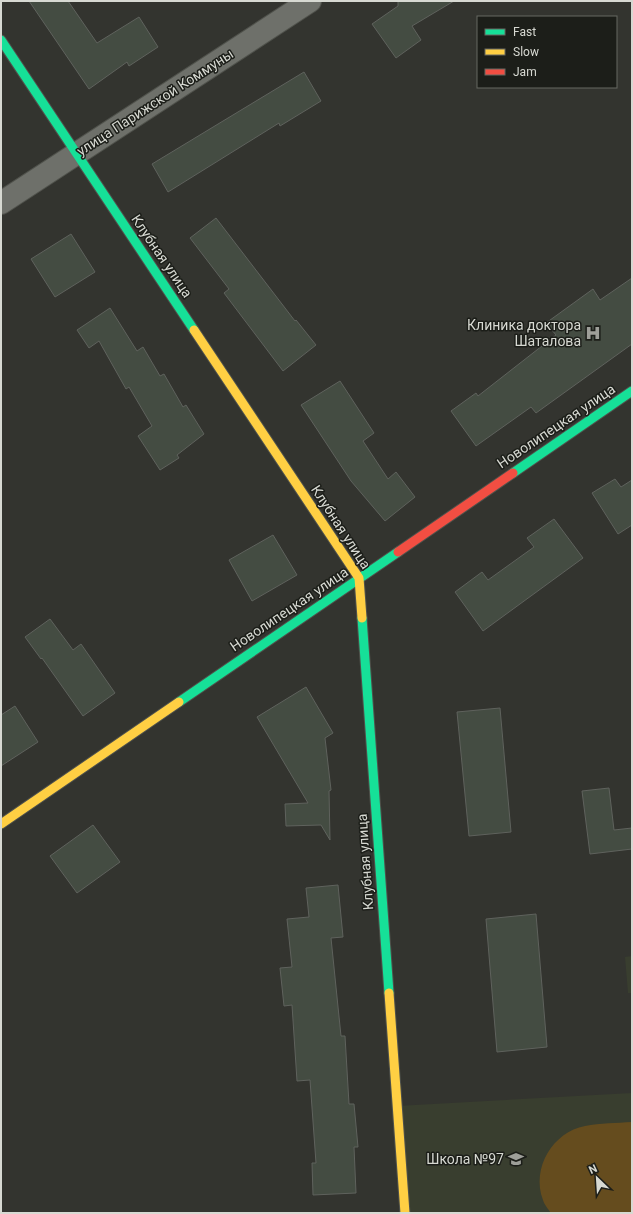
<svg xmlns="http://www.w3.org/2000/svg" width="633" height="1214" font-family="Roboto,sans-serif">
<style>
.built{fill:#393e2f}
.green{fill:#654c1e}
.building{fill:#444c42;stroke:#5f625d}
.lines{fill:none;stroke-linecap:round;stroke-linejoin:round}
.street-casing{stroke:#50524c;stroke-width:24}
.fast-casing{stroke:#50524c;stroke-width:11}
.slow-casing{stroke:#50524c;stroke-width:11}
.jam-casing{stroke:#50524c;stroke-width:11}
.street{stroke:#6e706a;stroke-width:22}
.fast{stroke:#16e098;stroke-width:9}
.slow{stroke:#ffcf43;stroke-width:9}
.jam{stroke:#f24e42;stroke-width:9}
.labels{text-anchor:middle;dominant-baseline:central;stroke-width:3;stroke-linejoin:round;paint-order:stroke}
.street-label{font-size:14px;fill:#d7d9d2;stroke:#1c1e19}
.poi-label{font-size:14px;fill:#d7d9d2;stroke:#1c1e19;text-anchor:end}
</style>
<rect width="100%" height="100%" fill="#33342f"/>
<g class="built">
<path d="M632,956V993H628L625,957Z"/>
<path d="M632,1093V1213H405L397,1106Z"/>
</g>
<path class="green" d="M632,1122V1213H551C548,1209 544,1204 543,1200C531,1168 553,1132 585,1126C600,1123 617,1123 632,1122Z"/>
<g class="building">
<path d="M29,1H68L97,43L139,17L158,47L129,66L127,62L89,89Z"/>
<path d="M398,1H454L412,26L421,40L396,58L372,24L398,6Z"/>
<path d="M304,72L321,101L280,126L279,123L168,192L152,164Z"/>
<path d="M216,218L295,321L296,320L316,345L283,371L224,293L229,289L190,238Z"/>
<path d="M71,234L95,272L55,297L31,259Z"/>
<path d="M632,278V344L536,413L531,407L476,446L451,411L476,393L478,396L556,335L546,323L593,289L600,300Z"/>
<path d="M110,308L137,351L143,347L160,376L164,374L183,407L186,405L204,434L177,455L179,458L160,470L138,436L152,426L129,387L126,389L99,341L89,348L77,330Z"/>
<path d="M340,381L374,433L363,441L388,479L396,472L415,497L385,521L351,481L301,405Z"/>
<path d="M615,479L621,487L632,480V525L618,534L592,493Z"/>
<path d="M554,519L583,558L483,631L455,592L482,572L488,580L534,547L527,538Z"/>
<path d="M273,535L297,575L252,601L229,560Z"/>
<path d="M50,619L73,650L81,644L115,693L83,716L42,658L41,659L25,637Z"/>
<path d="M306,687L333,733L325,738L331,790L329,791L330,840L321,825L286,826L285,804L308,803L257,717Z"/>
<path d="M15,706L38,742L1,766V715Z"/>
<path d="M500,708L511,832L469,836L457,712Z"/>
<path d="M609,788L614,830L632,828V849L590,854L582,791Z"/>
<path d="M93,825L120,862L77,893L50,856Z"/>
<path d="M338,885L343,937L331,938L341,1036H345L349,1104H354L358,1147H354L356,1193L313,1195L312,1163H316L310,1080L297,1081L292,1005L284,1006L280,968L292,967L287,919L309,917L306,888Z"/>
<path d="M536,914L547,1047L497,1052L486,919Z"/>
</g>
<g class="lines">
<defs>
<path id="street" d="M1,203L310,1"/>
<g id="fast">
<path d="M1,40L194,330"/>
<path d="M513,473L632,391"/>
<path d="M362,618L389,993"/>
<path d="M179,702L398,552"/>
</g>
<g id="slow">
<path d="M194,330L359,578L362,618"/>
<path d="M1,824L179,702"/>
<path d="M389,993L405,1213"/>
</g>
<path id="jam" d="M398,552L513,473"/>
</defs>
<use href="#street" class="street-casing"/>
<use href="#fast" class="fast-casing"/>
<use href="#slow" class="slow-casing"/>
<use href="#jam" class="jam-casing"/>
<use href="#street" class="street"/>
<use href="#fast" class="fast"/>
<use href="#slow" class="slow"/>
<use href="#jam" class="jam"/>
</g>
<defs>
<symbol id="hospital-bare" viewBox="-9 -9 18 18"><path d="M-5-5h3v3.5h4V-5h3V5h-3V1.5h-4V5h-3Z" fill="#9e9f99" stroke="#1c1e19" stroke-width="2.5" paint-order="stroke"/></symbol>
<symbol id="school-bare" viewBox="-9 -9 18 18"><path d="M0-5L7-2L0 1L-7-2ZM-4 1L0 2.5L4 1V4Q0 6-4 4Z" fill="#9e9f99" stroke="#1c1e19" stroke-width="2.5" paint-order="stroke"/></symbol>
</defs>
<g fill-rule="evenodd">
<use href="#hospital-bare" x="582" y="322" width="22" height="22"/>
<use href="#school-bare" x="505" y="1148" width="22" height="22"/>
</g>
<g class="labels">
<g class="street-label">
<text transform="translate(155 102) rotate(-33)">улица Парижской Коммуны</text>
<text transform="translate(162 256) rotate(56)">Клубная улица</text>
<text transform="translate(556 426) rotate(-34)">Новолипецкая улица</text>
<text transform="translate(341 527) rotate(57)">Клубная улица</text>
<text transform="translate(289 609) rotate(-34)">Новолипецкая улица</text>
<text transform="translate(365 862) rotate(-94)">Клубная улица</text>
</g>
<g class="poi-label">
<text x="581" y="325">Клиника доктора<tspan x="581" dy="16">Шаталова</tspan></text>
<text x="504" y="1159">Школа №97</text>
</g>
</g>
<rect width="633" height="1214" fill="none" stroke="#d7d9d2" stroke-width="4"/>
<rect x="477" y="16" width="140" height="72" fill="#1c1e19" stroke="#676963"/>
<rect x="485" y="29" width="20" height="6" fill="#16e098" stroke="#676963"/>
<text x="513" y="36" font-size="12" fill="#d7d9d2">Fast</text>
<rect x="485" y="49" width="20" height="6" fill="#ffcf43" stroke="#676963"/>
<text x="513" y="56" font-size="12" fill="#d7d9d2">Slow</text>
<rect x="485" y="69" width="20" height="6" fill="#f24e42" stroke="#676963"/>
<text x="513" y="76" font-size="12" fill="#d7d9d2">Jam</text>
<g transform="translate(597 1178) rotate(335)" stroke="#1c1e19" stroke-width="3" paint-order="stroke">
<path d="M0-3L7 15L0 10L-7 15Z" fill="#d7d9d2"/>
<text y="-6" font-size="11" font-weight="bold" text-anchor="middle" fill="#d7d9d2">N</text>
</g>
</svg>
